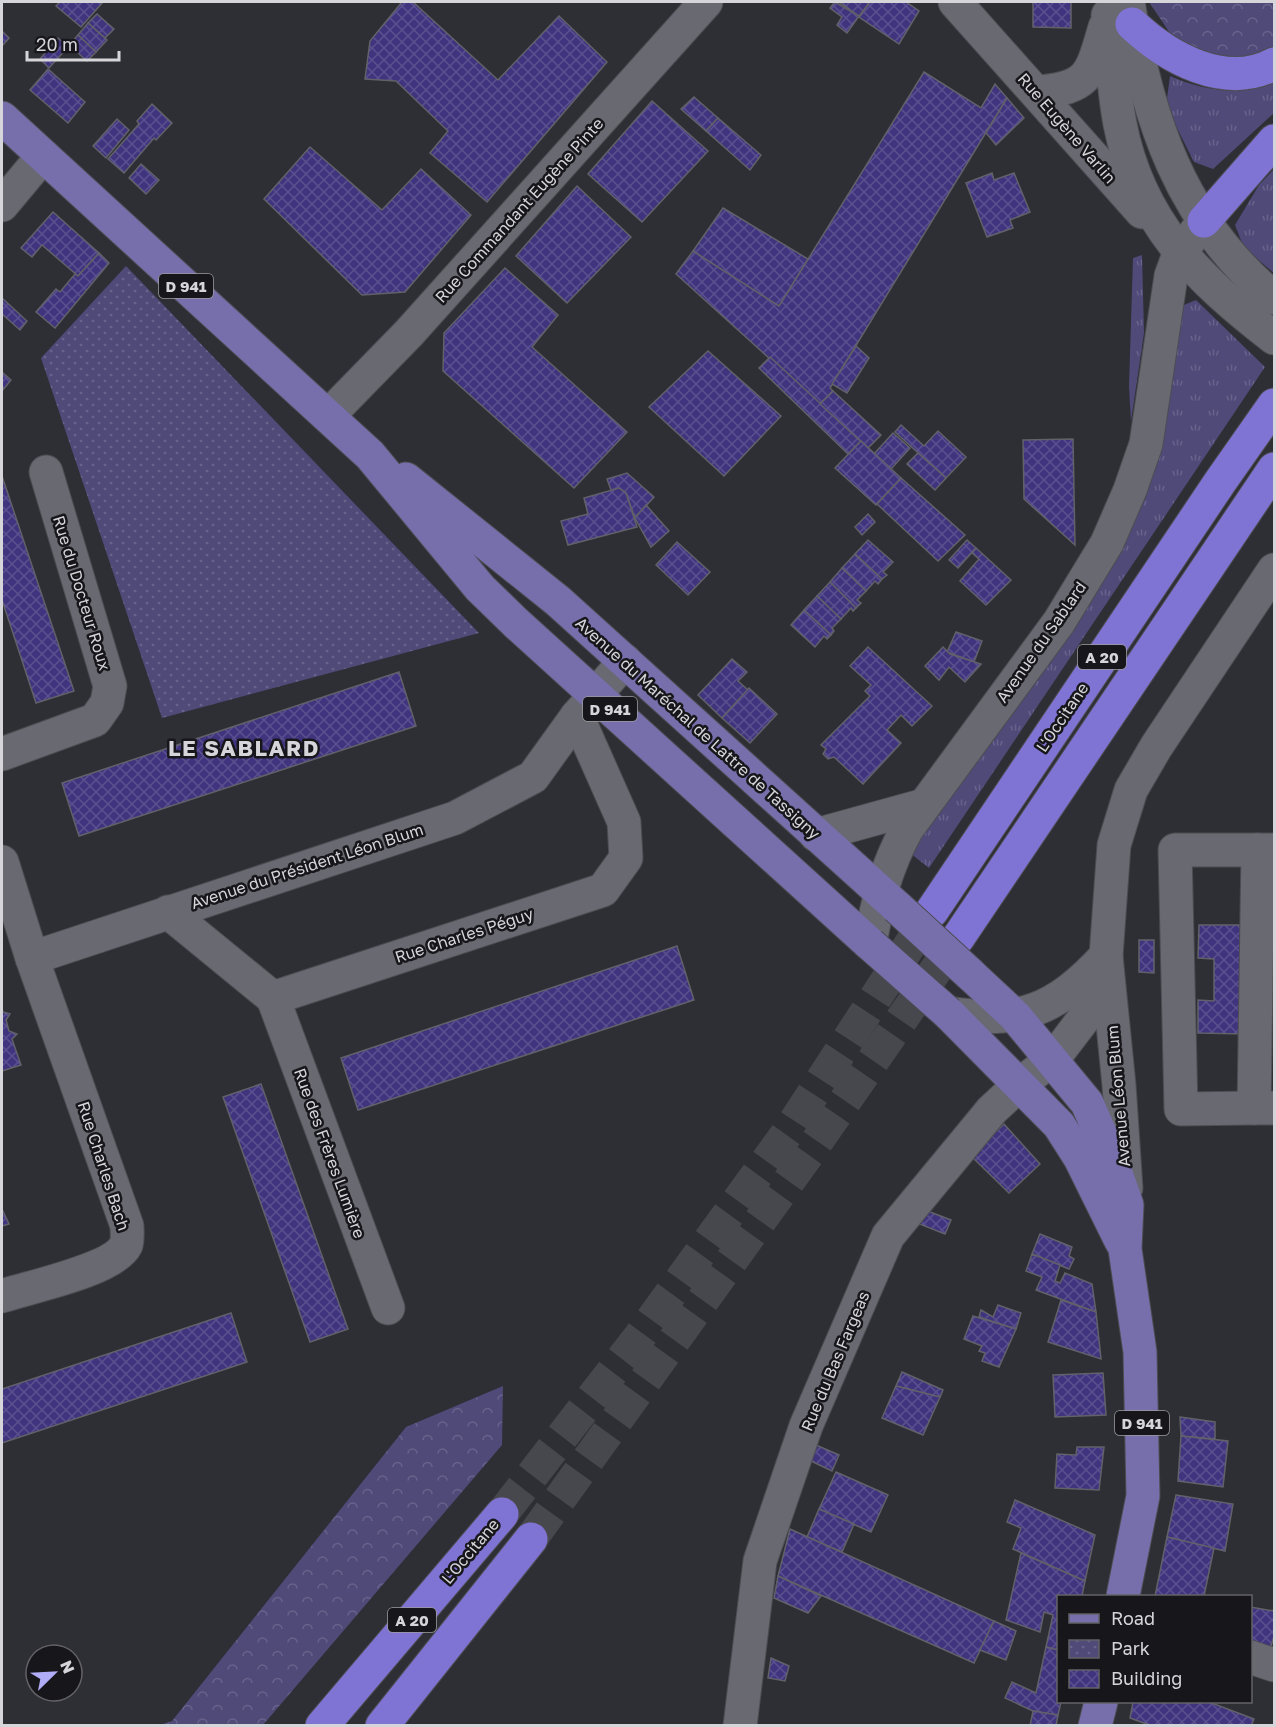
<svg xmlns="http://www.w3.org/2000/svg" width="1276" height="1727" font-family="'Golos Text',sans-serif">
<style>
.grass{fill:url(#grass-tufts)}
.forest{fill:url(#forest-crowns)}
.park{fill:url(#park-dots)}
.building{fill:url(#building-cross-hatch);stroke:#616169;stroke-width:1.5}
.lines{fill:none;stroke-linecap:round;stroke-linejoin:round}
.highway-tunnel{stroke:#47474e;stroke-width:33;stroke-dasharray:33 16;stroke-linecap:butt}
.minor-casing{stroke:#4c4c52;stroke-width:35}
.major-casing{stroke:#4c4c52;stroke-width:35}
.highway-casing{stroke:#4c4c52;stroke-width:35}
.minor{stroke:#696971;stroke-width:33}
.major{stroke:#766fac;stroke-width:33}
.highway{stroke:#7f73d3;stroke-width:33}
.major-bridge-casing{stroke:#4c4c52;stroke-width:35;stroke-linecap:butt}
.major-bridge{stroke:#766fac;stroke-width:33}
.labels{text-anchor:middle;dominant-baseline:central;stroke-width:5;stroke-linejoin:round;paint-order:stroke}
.shield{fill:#17161a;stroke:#9d9ca0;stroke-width:1.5}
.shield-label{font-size:15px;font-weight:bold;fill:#d6d6da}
.street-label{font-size:16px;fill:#d6d6da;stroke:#17161a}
.district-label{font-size:22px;font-weight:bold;letter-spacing:1.5px;fill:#d6d6da;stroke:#17161a}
</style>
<defs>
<pattern id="grass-tufts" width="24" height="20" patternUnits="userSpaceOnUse" patternTransform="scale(1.5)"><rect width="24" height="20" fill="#4f4a78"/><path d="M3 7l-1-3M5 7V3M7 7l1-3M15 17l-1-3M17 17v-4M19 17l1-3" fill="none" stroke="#68638b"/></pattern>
<pattern id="forest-crowns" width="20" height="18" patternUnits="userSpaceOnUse" patternTransform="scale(1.5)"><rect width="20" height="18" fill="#4f4a78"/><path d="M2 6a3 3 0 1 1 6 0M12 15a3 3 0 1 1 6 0" fill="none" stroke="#68638b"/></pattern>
<pattern id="park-dots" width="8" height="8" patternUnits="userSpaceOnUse" patternTransform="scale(1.5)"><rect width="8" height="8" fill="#4f4a78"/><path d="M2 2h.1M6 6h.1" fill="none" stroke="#68638b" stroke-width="1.8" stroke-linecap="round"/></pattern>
<pattern id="building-cross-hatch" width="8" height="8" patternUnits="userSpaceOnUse" patternTransform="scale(1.5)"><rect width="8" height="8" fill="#40347e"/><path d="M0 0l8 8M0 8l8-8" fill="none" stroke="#5b5190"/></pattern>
</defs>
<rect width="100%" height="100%" fill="#2e2e35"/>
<g class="grass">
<path d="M1170,76C1208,92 1234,95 1274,80V113L1213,169L1194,162L1166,106Z"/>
<path d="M1274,169V273L1244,248L1235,225L1259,185Z"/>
<path d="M1142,255L1144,333L1131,421L1129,387L1133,258Z"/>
<path d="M1196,300L1265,367L929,868L910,853L1150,479L1184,305Z"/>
</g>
<g class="forest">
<path d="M1149,2H1274V51L1217,67L1182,51Z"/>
<path d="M503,1386L502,1445L263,1725H160L172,1721L406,1427Z"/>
</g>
<path class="park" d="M126,266L479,633L162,718L41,358Z"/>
<g class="building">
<path d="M60,2H103L81,27L56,6Z"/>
<path d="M402,2H413L498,80L559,16L607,62L487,202L430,153L448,131L396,81L365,79L370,41Z"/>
<path d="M835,2L859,16L847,33L837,25L842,17L830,8Z"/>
<path d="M839,2H870L859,16Z"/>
<path d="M870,2H906L919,11L899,44L859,17Z"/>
<path d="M1033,2H1071V28L1033,27Z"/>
<path d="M97,14L114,29L105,38L88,23Z"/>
<path d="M88,23L107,40L96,52L78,35Z"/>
<path d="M2,31L9,38L2,46Z"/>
<path d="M78,35L96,52L87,61L69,45Z"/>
<path d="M58,38L68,47L49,68L40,59Z"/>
<path d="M48,69L85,102L68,123L30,90Z"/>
<path d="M924,72L981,108L995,84L1007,98L830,388L833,391L820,404L676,274L693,251L779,306Z"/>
<path d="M694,97L718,118L706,131L681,109Z"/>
<path d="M1007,98L1024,118L996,145L986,133Z"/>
<path d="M652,101L708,151L642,222L588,174Z"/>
<path d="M152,104L172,123L156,140L154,138L124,173L108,159L139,124L137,121Z"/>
<path d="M718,118L761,155L750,170L706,131Z"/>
<path d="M117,119L129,130L106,158L93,146Z"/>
<path d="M310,147L382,210L421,169L471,215L405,292L362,295L264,199Z"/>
<path d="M141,164L159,180L146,194L129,178Z"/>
<path d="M992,173L994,180L1014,173L1030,212L1010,220L1013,228L987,237L966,183Z"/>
<path d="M577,186L631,237L567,303L516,256Z"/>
<path d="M723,208L808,259L779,306L693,251Z"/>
<path d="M53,212L99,253L78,276L42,245L32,257L21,248Z"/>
<path d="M99,253L109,263L55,328L36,312L56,289L60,292L75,274L78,276Z"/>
<path d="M505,268L558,315L532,347L627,432L574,488L443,371L444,333Z"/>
<path d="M2,298L27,321L20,330L2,314Z"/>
<path d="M856,346L869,358L847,393L832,384Z"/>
<path d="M708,351L781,416L724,476L649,407Z"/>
<path d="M770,357L861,441L848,454L759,368Z"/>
<path d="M2,372L11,380L2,391Z"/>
<path d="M833,391L881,435L868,448L820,404Z"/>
<path d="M901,425L924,446L938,431L966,457L946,478L895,432Z"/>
<path d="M893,433L910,448L891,469L874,454Z"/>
<path d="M1073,439L1075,545L1024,499L1023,440Z"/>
<path d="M861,441L901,478L876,505L835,468Z"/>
<path d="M918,453L946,478L935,490L907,464Z"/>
<path d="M627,473L654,497L635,518L626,493L619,488L611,490L607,479Z"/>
<path d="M2,476L74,691L36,703L2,600Z"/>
<path d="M901,478L965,535L938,561L877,504Z"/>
<path d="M619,488L626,493L637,527L568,545L561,521L588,514L584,498Z"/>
<path d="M646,505L669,531L651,547L635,518Z"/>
<path d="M868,514L875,522L862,535L855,527Z"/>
<path d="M868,540L893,562L883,572L887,575L882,579L855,554Z"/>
<path d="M967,540L976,548L958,568L949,560Z"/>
<path d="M677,542L710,572L688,595L656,565Z"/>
<path d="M976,548L1011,580L986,605L960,581L979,559L972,553Z"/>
<path d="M855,554L882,579L878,584L875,581L866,591L842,568Z"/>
<path d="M842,568L866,591L857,600L861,603L856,608L830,582Z"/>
<path d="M830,582L856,608L853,611L851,608L841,619L817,596Z"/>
<path d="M817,596L841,619L832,628L834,631L831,635L804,610Z"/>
<path d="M804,610L831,635L827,639L824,636L815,647L791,625Z"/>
<path d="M956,632L982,641L974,662L947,652Z"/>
<path d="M868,647L932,706L912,726L901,715L887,730L901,743L863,784L834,757L828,759L823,754L826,749L821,745L870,696L865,691L871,685L850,666Z"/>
<path d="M943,647L950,654L981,664L965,682L949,667L939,680L925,666Z"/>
<path d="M732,659L747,672L738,681L748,690L722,718L698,695Z"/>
<path d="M399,672L416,726L79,836L62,783Z"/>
<path d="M749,688L777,714L750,743L722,718Z"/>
<path d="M1199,925H1245V1034L1198,1033V1000L1214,1001V959L1198,958Z"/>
<path d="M1139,940H1154V973L1139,972Z"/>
<path d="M677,946L694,1000L358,1110L341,1058Z"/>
<path d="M2,1009L3,1012L10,1014L6,1020L9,1031L17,1034L12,1039L21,1065L2,1071Z"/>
<path d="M261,1084L348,1329L310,1342L223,1097Z"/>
<path d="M1004,1124L1040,1164L1009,1193L971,1156Z"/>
<path d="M2,1209L9,1224L2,1226Z"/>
<path d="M925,1210L951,1220L945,1234L917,1223Z"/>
<path d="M1040,1234L1072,1247L1069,1256L1074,1259L1069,1269L1032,1254Z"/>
<path d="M1032,1254L1060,1265L1055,1281L1060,1283L1065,1273L1092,1284L1096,1312L1036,1290L1042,1277L1026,1271Z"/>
<path d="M1061,1300L1096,1312L1101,1359L1048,1342Z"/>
<path d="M998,1305L1021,1313L1016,1329L979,1317L981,1310L993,1317Z"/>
<path d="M231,1313L247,1362L2,1443V1389Z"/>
<path d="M973,1316L1016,1329L999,1367L982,1361L985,1353L979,1351L982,1346L964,1339Z"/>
<path d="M902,1372L943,1390L940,1397L896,1386Z"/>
<path d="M1103,1373L1106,1415L1055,1417L1053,1375Z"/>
<path d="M896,1386L940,1397L923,1435L882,1418Z"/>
<path d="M1180,1417L1215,1422V1439L1181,1436Z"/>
<path d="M1181,1436L1228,1441L1223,1487L1178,1481Z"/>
<path d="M816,1445L839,1455L832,1471L811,1461Z"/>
<path d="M1077,1447H1104L1099,1490L1055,1488L1057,1454L1076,1455Z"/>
<path d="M836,1472L888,1495L871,1532L819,1509Z"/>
<path d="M1176,1495L1233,1504L1225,1551L1167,1537Z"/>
<path d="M1015,1500L1095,1535L1085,1581L1013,1549L1021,1528L1007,1522Z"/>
<path d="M819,1509L854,1524L842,1552L807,1537Z"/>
<path d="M790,1529L994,1621L974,1663L778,1576Z"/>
<path d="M1167,1537L1214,1548L1204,1596H1155Z"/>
<path d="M1021,1553L1085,1581L1082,1596H1058V1650L1046,1647L1053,1615L1044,1612L1040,1632L1006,1620Z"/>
<path d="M778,1576L821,1596L808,1613L774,1598Z"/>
<path d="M1250,1607L1274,1611V1636L1270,1650L1250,1645Z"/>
<path d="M994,1621L1016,1631L1006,1660L980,1650Z"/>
<path d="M1046,1647L1058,1650L1061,1702L1058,1715L1033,1711L1005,1698L1012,1682L1036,1693Z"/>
<path d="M771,1658L789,1666L785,1681L768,1678Z"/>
<path d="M1133,1702H1209L1254,1719L1251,1726H1152L1130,1718Z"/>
<path d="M1033,1711L1058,1715L1056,1726H1030Z"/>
</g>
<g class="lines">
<g class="highway-tunnel">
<path d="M502,1514L640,1336L788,1132L932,911"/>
<path d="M531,1539L811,1150L958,938"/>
</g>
<defs>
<g id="minor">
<path d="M955,2L1142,212"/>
<path d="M1128,2C1147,118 1180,220 1274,298"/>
<path d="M1108,15C1112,51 1113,88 1120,124C1139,223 1198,279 1274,338"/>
<path d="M1038,92C1090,88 1091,74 1105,27"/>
<path d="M2,205L43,156"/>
<path d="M328,416L409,333L706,2"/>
<path d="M2,754L95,720L107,703L110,686L46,472"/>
<path d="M816,835L921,806"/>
<path d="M1258,850L1254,1108H1274"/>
<path d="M2,862L32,958L455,818L533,777L577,716L625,661"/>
<path d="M168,912L273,998L603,890L626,858L624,822L577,716"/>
<path d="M870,944C877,902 886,867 907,829L1059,622L1107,543L1130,490L1146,444L1171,276L1179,254L1204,221"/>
<path d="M273,998L388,1308"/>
<path d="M948,1013C1021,1024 1055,1011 1106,956"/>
<path d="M1254,1108L1181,1109L1175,850H1274"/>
<path d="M1126,1188L1119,1085L1106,956L1114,845L1131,790L1156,747L1274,570"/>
<path d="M2,1296C29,1287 114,1270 126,1245C128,1240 127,1231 127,1226L32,958"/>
<path d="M1250,1657L1274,1665"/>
<path d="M740,1726L760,1561L806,1426L888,1236L992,1110L1020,1084L1053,1059L1108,987"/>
</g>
<g id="major">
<path d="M2,118L370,455L480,588L516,623L870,944"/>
<path d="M406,479L558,601L897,907"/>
<path d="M971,975L1015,1016L1087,1103L1110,1156L1127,1205L1125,1249L1140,1352L1143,1496L1123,1596"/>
<path d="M948,1013L1059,1125L1080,1158L1121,1241"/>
<path d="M1095,1726L1101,1702"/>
</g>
<g id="highway">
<path d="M1132,24C1168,58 1225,90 1274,64"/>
<path d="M1204,221L1274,141"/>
<path d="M932,911L1220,482L1274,405"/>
<path d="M958,938L1274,469"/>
<path d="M322,1726L502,1514"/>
<path d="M382,1726L531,1539"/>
</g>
</defs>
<use href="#minor" class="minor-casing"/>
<use href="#major" class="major-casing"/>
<use href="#highway" class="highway-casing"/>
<use href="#minor" class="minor"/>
<use href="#major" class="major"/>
<use href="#highway" class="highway"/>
<defs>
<g id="major-bridge">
<path d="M897,907L971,975"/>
<path d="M870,944L948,1013"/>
</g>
</defs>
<use href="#major-bridge" class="major-bridge-casing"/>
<use href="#major-bridge" class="major-bridge"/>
</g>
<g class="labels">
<g class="shield">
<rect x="159" y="274" width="54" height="24" rx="4.5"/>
<rect x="1078" y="645" width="48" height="24" rx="4.5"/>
<rect x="583" y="697" width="54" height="24" rx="4.5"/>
<rect x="1115" y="1411" width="54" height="24" rx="4.5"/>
<rect x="388" y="1608" width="48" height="24" rx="4.5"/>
</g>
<g class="shield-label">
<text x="186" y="286">D 941</text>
<text x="1102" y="657">A 20</text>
<text x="610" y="709">D 941</text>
<text x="1142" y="1423">D 941</text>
<text x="412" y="1620">A 20</text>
</g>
<g class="street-label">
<text transform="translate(1067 128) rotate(49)">Rue Eugène Varlin</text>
<text transform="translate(519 210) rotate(-48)">Rue Commandant Eugène Pinte</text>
<text transform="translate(82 593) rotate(73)">Rue du Docteur Roux</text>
<text transform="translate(1041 642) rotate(-55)">Avenue du Sablard</text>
<text transform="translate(1062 717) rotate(-56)">L'Occitane</text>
<text transform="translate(698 728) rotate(42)">Avenue du Maréchal de Lattre de Tassigny</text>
<text transform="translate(307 866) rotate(-18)">Avenue du Président Léon Blum</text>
<text transform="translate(464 935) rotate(-18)">Rue Charles Péguy</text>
<text transform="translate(1118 1096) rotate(-95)">Avenue Léon Blum</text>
<text transform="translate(330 1153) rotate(70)">Rue des Frères Lumière</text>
<text transform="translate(104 1166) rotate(72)">Rue Charles Bach</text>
<text transform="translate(835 1361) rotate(-67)">Rue du Bas Fargeas</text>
<text transform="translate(470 1551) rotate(-50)">L'Occitane</text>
</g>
<g class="district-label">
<text x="244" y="747">LE SABLARD</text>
</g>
</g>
<rect width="1276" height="1727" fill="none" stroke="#d6d6da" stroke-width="6"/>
<rect x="1057" y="1595" width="195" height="108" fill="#17161a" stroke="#636367" stroke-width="1.5"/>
<rect x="1069" y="1614" width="30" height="9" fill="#766fac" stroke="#636367" stroke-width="1.5"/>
<text x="1111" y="1625" font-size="18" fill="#d6d6da">Road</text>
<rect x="1069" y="1640" width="30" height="18" fill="url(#park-dots)" stroke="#636367" stroke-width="1.5"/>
<text x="1111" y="1655" font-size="18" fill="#d6d6da">Park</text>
<rect x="1069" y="1670" width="30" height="18" fill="url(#building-cross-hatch)" stroke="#636367" stroke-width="1.5"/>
<text x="1111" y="1685" font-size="18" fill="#d6d6da">Building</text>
<g transform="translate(54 1673) rotate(66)"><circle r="28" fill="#17161a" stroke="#636367" stroke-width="1.5"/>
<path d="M0-4.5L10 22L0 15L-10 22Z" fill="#b2adf9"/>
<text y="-9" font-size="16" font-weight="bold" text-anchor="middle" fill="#d6d6da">N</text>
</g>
<path d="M27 51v9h92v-9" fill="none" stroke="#d6d6da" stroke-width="3"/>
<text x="36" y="51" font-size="18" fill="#d6d6da" stroke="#17161a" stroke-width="4.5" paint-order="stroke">20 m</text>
</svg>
